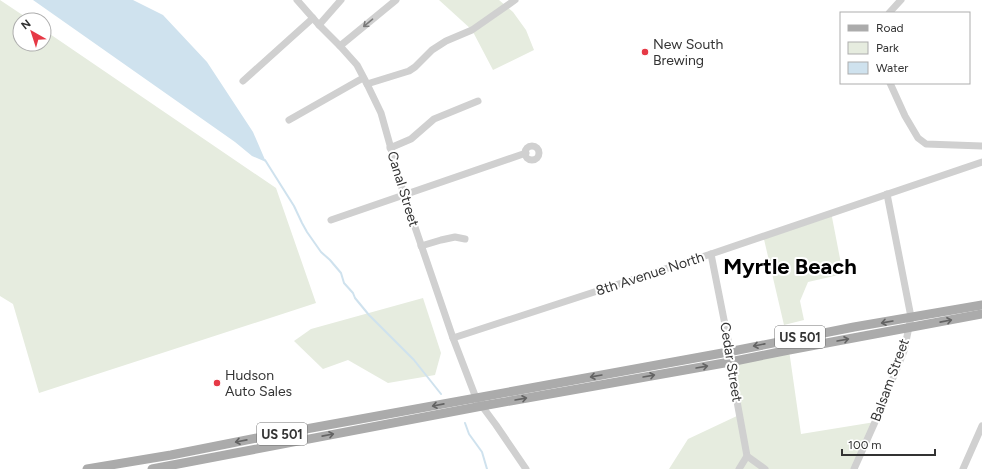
<svg xmlns="http://www.w3.org/2000/svg" width="982" height="469" font-family="Figtree,sans-serif">
<style>
.green{fill:#e6ecdf}
.water{fill:#cfe2ee}
.lines{fill:none;stroke-linecap:round;stroke-linejoin:round}
.stream{stroke:#cfe2ee;stroke-width:2}
.minor{stroke:#d0d0d0;stroke-width:7}
.major{stroke:#ababab;stroke-width:9}
.oneway{stroke:#7a7a7a}
.oneway2{stroke:#636363}
.poi-dot{fill:#e63946;stroke:#fff;stroke-width:1.5}
.labels{text-anchor:middle;dominant-baseline:central;stroke-width:4;stroke-linejoin:round;paint-order:stroke}
.shield{fill:#fff;stroke:#707070;stroke-width:1}
.shield-label{font-size:13px;font-weight:bold;fill:#333}
.poi-label{font-size:14px;fill:#333;stroke:#fff;text-anchor:start}
.street-label{font-size:14px;fill:#333;stroke:#fff}
.town-label{font-size:22px;font-weight:bold;fill:#000;stroke:#fff}
</style>
<rect width="100%" height="100%" fill="#fff"/>
<g class="green">
<path d="M0,0L30,20H20V44H44V30L276,188L316,303L39,393L13,304L0,296Z"/>
<path d="M439,0H499L513,12L526,30L534,50L493,70L472,30Z"/>
<path d="M831,212L843,274L808,282L800,301L804,320L784,325L763,235Z"/>
<path d="M423,298L441,353L435,375L388,383L348,360L323,369L294,341L311,329Z"/>
<path d="M789,350L801,434L875,422L854,469H669L688,439L739,415L730,362Z"/>
</g>
<path class="water" d="M33,0H133L163,15L207,62L253,132L266,162L252,156L235,142Z"/>
<g class="lines">
<g class="stream">
<path d="M265,160L294,206L302,223L307,232L321,252L330,260L341,273L344,283L353,293L355,298L369,315L414,360L441,394"/>
<path d="M465,423L469,434L482,452L487,469"/>
</g>
<g class="minor">
<path d="M297,0L319,25L340,46L357,65L367,84L381,113L404,195L453,338L476,398L496,425L526,469"/>
<path d="M889,13L901,0"/>
<path d="M319,25L341,0"/>
<path d="M340,46L396,0"/>
<path d="M243,81L313,18"/>
<path d="M890,83L905,116L918,138L926,144L982,146"/>
<path d="M367,84L409,71L415,67L432,50L446,41L472,30L515,0"/>
<path d="M289,120L363,78"/>
<circle cx="532" cy="153" r="7"/>
<path d="M390,148L411,139L434,119L478,101"/>
<path d="M331,220L526,153"/>
<path d="M421,246L441,240L455,237L465,239"/>
<path d="M711,254L729,345L728,352L747,456L739,469"/>
<path d="M453,338L711,254L982,162"/>
<path d="M747,456L765,469"/>
<path d="M854,469L875,422L904,351L911,317L887,194"/>
<path d="M963,469L982,426"/>
</g>
<g class="major">
<path d="M87,469L171,455L262,437L728,352L854,327L982,305"/>
<path d="M152,469L482,406L730,362L789,350L982,314"/>
</g>
</g>
<defs><path id="oneway-shaft" d="M-6 0H5M1.5-3L5.5 0L1.5 3" fill="none" stroke-width="1.6" stroke-linecap="round" stroke-linejoin="round"/></defs>
<use class="oneway" href="#oneway-shaft" transform="translate(368 23) rotate(140)"/>
<g class="oneway2">
<use href="#oneway-shaft" transform="translate(946 321) rotate(-11)"/>
<use href="#oneway-shaft" transform="translate(887 322) rotate(170)"/>
<use href="#oneway-shaft" transform="translate(843 340) rotate(-10)"/>
<use href="#oneway-shaft" transform="translate(759 345) rotate(169)"/>
<use href="#oneway-shaft" transform="translate(702 367) rotate(-10)"/>
<use href="#oneway-shaft" transform="translate(596 376) rotate(170)"/>
<use href="#oneway-shaft" transform="translate(649 376) rotate(-10)"/>
<use href="#oneway-shaft" transform="translate(521 399) rotate(-10)"/>
<use href="#oneway-shaft" transform="translate(438 405) rotate(169)"/>
<use href="#oneway-shaft" transform="translate(328 435) rotate(-11)"/>
<use href="#oneway-shaft" transform="translate(241 441) rotate(169)"/>
</g>
<g class="poi-dot">
<circle cx="645" cy="52" r="4"/>
<circle cx="217" cy="383" r="4"/>
</g>
<g class="labels">
<g class="shield">
<rect x="775" y="326" width="50" height="22" rx="3"/>
<rect x="257" y="423" width="50" height="22" rx="3"/>
</g>
<g class="shield-label">
<text x="800" y="337">US 501</text>
<text x="282" y="434">US 501</text>
</g>
<g class="poi-label">
<text x="653" y="44">New South<tspan x="653" dy="16">Brewing</tspan></text>
<text x="225" y="375">Hudson<tspan x="225" dy="16">Auto Sales</tspan></text>
</g>
<g class="street-label">
<text transform="translate(403 189) rotate(73)">Canal Street</text>
<text transform="translate(650 274) rotate(-18)">8th Avenue North</text>
<text transform="translate(731 362) rotate(81)">Cedar Street</text>
<text transform="translate(890 380) rotate(-70)">Balsam Street</text>
</g>
<g class="town-label">
<text x="790" y="266">Myrtle Beach</text>
</g>
</g>
<rect x="840" y="12" width="130" height="72" fill="#ffffff" stroke="#adadad"/>
<rect x="848" y="25" width="20" height="6" fill="#ababab" stroke="#adadad"/>
<text x="876" y="32" font-size="12" fill="#333333">Road</text>
<rect x="848" y="42" width="20" height="12" fill="#e6ecdf" stroke="#adadad"/>
<text x="876" y="52" font-size="12" fill="#333333">Park</text>
<rect x="848" y="62" width="20" height="12" fill="#cfe2ee" stroke="#adadad"/>
<text x="876" y="72" font-size="12" fill="#333333">Water</text>
<g transform="translate(32 32) rotate(321)"><circle r="19" fill="#ffffff" stroke="#adadad"/>
<path d="M0-3L7 15L0 10L-7 15Z" fill="#e63946"/>
<text y="-6" font-size="11" font-weight="bold" text-anchor="middle" fill="#333333">N</text>
</g>
<path d="M842 449v6h93v-6" fill="none" stroke="#333333" stroke-width="2"/>
<text x="848" y="449" font-size="12" fill="#333333" stroke="#ffffff" stroke-width="3" paint-order="stroke">100 m</text>
</svg>
